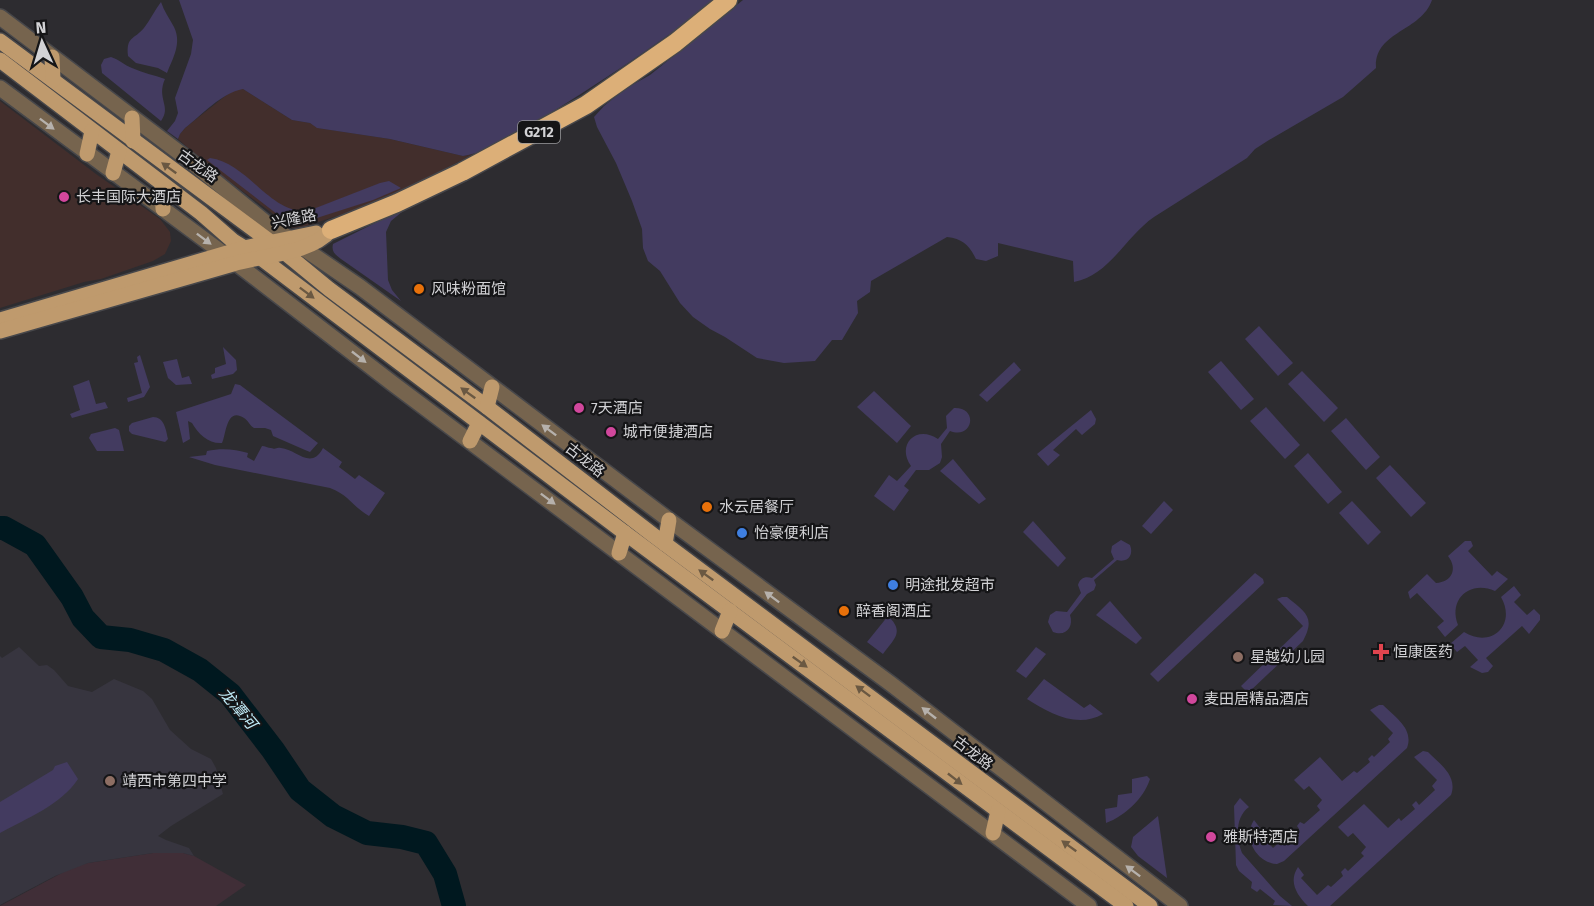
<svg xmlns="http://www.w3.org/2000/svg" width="1594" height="906" font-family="'Fira Sans','Noto Sans SC',sans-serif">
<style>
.commercial{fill:#422e2c}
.industrial{fill:#402e37}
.built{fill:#37353f}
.green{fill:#433b60}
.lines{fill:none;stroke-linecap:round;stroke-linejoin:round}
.river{stroke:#00181f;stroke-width:24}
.minor-casing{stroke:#47474a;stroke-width:18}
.major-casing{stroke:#47474a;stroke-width:18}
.highway-casing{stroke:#47474a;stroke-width:21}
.minor{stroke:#76644e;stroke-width:15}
.major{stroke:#bf9a6d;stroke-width:15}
.highway{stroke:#dcaf78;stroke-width:18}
.oneway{fill:#b6b1ac}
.oneway2{fill:#6a5842}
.hotel-dot{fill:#d1479c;stroke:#151517;stroke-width:2}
.food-dot{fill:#e8710a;stroke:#151517;stroke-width:2}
.shop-dot{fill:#3f7fe0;stroke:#151517;stroke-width:2}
.health-dot{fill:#e0444e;stroke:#151517;stroke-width:2}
.education-dot{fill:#8d6e63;stroke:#151517;stroke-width:2}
.labels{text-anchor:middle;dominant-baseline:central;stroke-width:4.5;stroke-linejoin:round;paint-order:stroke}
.shield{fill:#151517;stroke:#99999c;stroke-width:1.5}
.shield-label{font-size:14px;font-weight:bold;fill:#d2d2d5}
.street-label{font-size:15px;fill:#d2d2d5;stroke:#151517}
.poi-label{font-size:15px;fill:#d2d2d5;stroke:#151517;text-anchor:start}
.water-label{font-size:16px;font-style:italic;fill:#bfeaf6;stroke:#151517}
</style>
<rect width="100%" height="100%" fill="#2d2c30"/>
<g class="commercial">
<path d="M243,89L292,120L310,123L318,128L390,139L463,156L474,154L374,204L306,226L292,228L206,164L178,139L180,134L185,128L224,97L234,90Z"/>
<path d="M0,101L96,174L160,219L170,232L171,241L165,254L153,261L101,279L84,282L0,308Z"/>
</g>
<path class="industrial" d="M153,853H183L194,856L246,885L216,906H0L73,867L88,863Z"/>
<path class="built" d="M19,647L39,666L47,665L54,670L68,686L92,692L114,679L143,691L152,699L170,730L191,749L211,759L216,768L223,794L171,826L158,836L166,840L189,848L194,856L183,853H153L88,863L55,876L0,905V656L2,658Z"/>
<g class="green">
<path d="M179,0H715L708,7C652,47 596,86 537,121C514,135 490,152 463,156L390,139L317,128L310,123L292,120L243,89C221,93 202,115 185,128L180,134L178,139L167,131L175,121L178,113L175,98L191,54L193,40Z"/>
<path d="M743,0H1432C1421,32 1374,31 1376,68L1343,97L1269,140L1255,149L1247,158C1216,178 1185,197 1154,217C1125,237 1110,275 1074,282L1073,261L998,243V256L986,261L976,259C969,245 963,239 947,237L871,281L870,292L857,301L858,313L842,340H832L815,361L784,363L757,358L725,337L710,329L693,317L680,303L660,271L648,261L643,248L642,229L632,201L616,163L597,127L594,117L604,106L625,89L650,75Z"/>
<path d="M161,2C164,11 169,18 174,27C182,43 173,58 167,73L158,68L136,63L128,56C126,36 134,40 144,28C150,20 155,10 161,2Z"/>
<path d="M111,57C120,60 124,65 132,68C143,73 154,75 165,79C156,99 172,106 161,121L102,73L101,65L104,59Z"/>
<path d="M210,158C248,163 270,214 308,211L380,183L389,181L401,188L373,200L298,224L286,221L207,160Z"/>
<path d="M409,206L391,221L386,232L388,280L392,290L401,301L341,259C336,255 331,252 333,244Z"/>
<path d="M1259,326L1293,363L1278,376L1245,339Z"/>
<path d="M223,347L236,360L237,370L233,374L212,379L211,375L215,373V368L226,364Z"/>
<path d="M140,355L150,387L144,397L128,402L127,398L142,393L134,363L138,362L137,357Z"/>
<path d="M177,359L182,378L189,376L192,384L176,385L168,378L163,362Z"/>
<path d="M1221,361L1254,399L1241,410L1208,372Z"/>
<path d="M1014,362L1021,370L987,402L979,395Z"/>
<path d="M1302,371L1338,408L1324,422L1288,384Z"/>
<path d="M89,380L96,404L105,402L108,408L72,418L70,414L80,410L73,386Z"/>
<path d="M235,384L240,385L318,443L310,452L305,450L273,436L271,430L265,428H254C250,426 248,420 244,418C226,406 226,436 222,443C209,444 198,434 192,423L188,421L190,439L183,443L176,412L231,394Z"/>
<path d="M874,391L911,426L897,443L857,407Z"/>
<path d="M1266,407L1300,445L1285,459L1250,421Z"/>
<path d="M954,408C979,407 973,440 950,431L941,444L942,457L940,463L929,470H916L904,486L909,490L894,511L874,496L889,475L897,481L911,466C896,445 916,424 938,439L947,428L946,416Z"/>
<path d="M1091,410L1096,419L1095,424L1082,435L1076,429L1053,450L1060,455L1048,466L1037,454Z"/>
<path d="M153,417C164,417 166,429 168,439L165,442L132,434L129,431V426L132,423Z"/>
<path d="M1346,418L1380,457L1366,470L1331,431Z"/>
<path d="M115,428L119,430L124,451H97L89,438L91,434Z"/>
<path d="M262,446C265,446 268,448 271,448C277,450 275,447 281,448C296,449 311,471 323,448L342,462L339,467L355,479L359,475L385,493L369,516C352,506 349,495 330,488L215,465L189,457L206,455L207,451C221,448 235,449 248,453L247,457L254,461Z"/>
<path d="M1308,453L1342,492L1328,504L1294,466Z"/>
<path d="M953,459L986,499L979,504L940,471Z"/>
<path d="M1390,465L1426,503L1411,517L1376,478Z"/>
<path d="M1164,501L1173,510L1151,534L1142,526Z"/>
<path d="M1352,501L1381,532L1368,545L1339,513Z"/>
<path d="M1033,521L1066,558L1058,567L1023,532Z"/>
<path d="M1121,540L1130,545C1134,555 1128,563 1117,560L1094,580L1096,585L1094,590L1087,594L1070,615C1074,627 1066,637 1053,632L1048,622L1050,615L1056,611L1067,612L1081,593L1078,585C1080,578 1085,576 1092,578L1114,559L1111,552L1112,546Z"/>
<path d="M1465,541H1471L1473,546L1468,551L1492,576L1497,571L1508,579L1495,591C1470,580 1448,599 1458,625L1445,637L1437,627L1444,621L1417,593L1410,599L1408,592L1427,574L1436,583C1452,582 1458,569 1448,556Z"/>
<path d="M1255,573L1263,579L1264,583L1158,682L1150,674Z"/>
<path d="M1514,586L1521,595L1514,602L1527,615L1534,609L1540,615V620L1529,634L1522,626L1486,658L1493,666L1488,672L1482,673L1470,667L1478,660L1465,646L1457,652L1450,644L1464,632C1491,649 1517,625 1501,597Z"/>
<path d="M1282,597H1287C1305,612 1316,617 1303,641L1248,693L1241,686L1303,626L1277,599Z"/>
<path d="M1110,601L1142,638L1136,644L1096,615Z"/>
<path d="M888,616C905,632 894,639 883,654L867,642Z"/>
<path d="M1036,647L1046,654L1026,678L1016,671Z"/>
<path d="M1044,679L1084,708L1090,704L1103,714C1077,729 1049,713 1027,699Z"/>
<path d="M1379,705H1383C1396,718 1414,729 1407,748L1284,861L1277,864C1257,863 1242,838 1254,820L1260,828L1257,831L1273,848L1284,838L1287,840L1299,829L1297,826L1300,822L1304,824L1320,810L1317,806L1322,800L1309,786L1304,790L1294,780L1320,757L1342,781L1354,771L1357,773L1370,762L1368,759L1372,755L1374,757L1390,742L1388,739L1393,733L1370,710Z"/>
<path d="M1423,751L1428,752C1440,764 1458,776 1451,795L1330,906H1308C1297,895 1288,882 1298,867L1304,875L1301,878L1317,895L1328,885L1331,887L1343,876L1341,872L1345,868L1348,871L1364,856L1361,853L1366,847L1353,833L1348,837L1338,827L1364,804L1388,828L1399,818L1401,821L1415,809L1412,805L1416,801L1419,805L1435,790L1432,786L1437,780L1414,757Z"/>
<path d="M67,762L78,779C61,805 27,818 0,833V802L53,770L55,766Z"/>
<path d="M1147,776L1150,779C1144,798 1125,816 1106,823L1105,809L1117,807L1118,795L1132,793V779Z"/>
<path d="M1240,798L1249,807C1235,817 1236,838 1242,853L1280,896L1292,906L1273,905L1275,901L1260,889L1257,892L1251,888L1252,882L1239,871L1236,865L1234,806Z"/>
<path d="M1158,816L1167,878L1138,856L1131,847L1133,837Z"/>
</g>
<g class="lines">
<path class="river" d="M0,528H4L35,545L72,597L83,618L101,637L130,640L164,650L200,670L230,694L273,750L300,790L333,816L367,833L402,837L426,843L445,874L454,906"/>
<defs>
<g id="minor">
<path d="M0,17L189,160L265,222L360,287L669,520L891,684L1180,906"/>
<path d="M0,88L236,263L392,383L1089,906"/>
</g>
<g id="major">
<path d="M0,41L284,252L329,289L487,407L653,535L1150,906"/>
<path d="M52,57L53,80"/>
<path d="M0,60L201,213L233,241L261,258L625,533L1126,906"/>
<path d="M132,118L133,141"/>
<path d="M87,154L92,131"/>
<path d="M113,173L119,151"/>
<path d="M162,184L163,209"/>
<path d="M0,320L244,248L316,233"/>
<path d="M0,331C78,309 155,286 233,264C263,255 310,254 331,230"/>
<path d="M487,407L492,387"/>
<path d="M470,441L479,423"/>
<path d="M665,544L669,520"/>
<path d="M619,553L625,533"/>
<path d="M722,631L730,611"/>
<path d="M993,833L998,811"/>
</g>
<path id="highway" d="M331,230L397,203L462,172L586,105L675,43L728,0"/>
</defs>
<use href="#minor" class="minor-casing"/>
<use href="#major" class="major-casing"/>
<use href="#highway" class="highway-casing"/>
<use href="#minor" class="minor"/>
<use href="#major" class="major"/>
<use href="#highway" class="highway"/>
</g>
<defs><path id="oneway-solid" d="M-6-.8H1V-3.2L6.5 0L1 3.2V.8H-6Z" transform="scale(1.5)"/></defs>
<g class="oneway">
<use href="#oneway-solid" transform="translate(47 124) rotate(37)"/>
<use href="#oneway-solid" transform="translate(204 239) rotate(37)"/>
<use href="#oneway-solid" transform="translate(359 357) rotate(38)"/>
<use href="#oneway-solid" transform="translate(549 430) rotate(-143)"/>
<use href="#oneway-solid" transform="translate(548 499) rotate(37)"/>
<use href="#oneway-solid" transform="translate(772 597) rotate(-143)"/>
<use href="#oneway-solid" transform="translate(929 713) rotate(-142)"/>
<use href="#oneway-solid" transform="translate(1133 871) rotate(-143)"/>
</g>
<g class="oneway2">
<use href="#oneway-solid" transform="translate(169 168) rotate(-144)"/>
<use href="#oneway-solid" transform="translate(307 293) rotate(37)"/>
<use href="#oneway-solid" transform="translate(468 393) rotate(-144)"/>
<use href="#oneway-solid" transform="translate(706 575) rotate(-144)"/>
<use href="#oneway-solid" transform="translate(800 662) rotate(36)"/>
<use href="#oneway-solid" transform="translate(863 691) rotate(-143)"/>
<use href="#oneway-solid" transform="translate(955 779) rotate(38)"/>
<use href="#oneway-solid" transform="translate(1069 846) rotate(-144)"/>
</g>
<g class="hotel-dot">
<circle cx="64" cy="197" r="6"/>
<circle cx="579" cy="408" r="6"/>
<circle cx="611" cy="432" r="6"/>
<circle cx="1192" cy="699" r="6"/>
<circle cx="1211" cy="837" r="6"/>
</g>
<g class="food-dot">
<circle cx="419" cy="289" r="6"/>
<circle cx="707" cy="507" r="6"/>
<circle cx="844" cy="611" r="6"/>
</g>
<g class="shop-dot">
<circle cx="742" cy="533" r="6"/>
<circle cx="893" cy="585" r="6"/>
</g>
<path class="health-dot" d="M1378 643h6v6h6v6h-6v6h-6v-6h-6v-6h6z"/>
<g class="education-dot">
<circle cx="1238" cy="657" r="6"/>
<circle cx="110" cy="781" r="6"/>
</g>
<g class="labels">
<rect class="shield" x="518" y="121" width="42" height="22" rx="4.5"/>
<g class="shield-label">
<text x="539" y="132">G212</text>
</g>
<g class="street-label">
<text transform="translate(198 166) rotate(35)">古龙路</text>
<text transform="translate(294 219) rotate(-11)">兴隆路</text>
<text transform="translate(585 460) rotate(38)">古龙路</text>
<text transform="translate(973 753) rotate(37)">古龙路</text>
</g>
<g class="poi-label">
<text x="76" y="197">长丰国际大酒店</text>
<text x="431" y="289">风味粉面馆</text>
<text x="591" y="408">7天酒店</text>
<text x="623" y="432">城市便捷酒店</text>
<text x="719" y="507">水云居餐厅</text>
<text x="754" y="533">怡豪便利店</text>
<text x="905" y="585">明途批发超市</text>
<text x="856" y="611">醉香阁酒庄</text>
<text x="1393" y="652">恒康医药</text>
<text x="1250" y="657">星越幼儿园</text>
<text x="1204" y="699">麦田居精品酒店</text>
<text x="122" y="781">靖西市第四中学</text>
<text x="1223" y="837">雅斯特酒店</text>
</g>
<g class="water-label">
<text transform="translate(238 708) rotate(50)">龙潭河</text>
</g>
</g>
<g transform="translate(42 42) rotate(356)" stroke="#151517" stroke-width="4.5" paint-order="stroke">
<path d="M0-4.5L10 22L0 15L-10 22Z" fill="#d2d2d5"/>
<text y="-9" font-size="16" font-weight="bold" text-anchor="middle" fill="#d2d2d5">N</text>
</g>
</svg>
